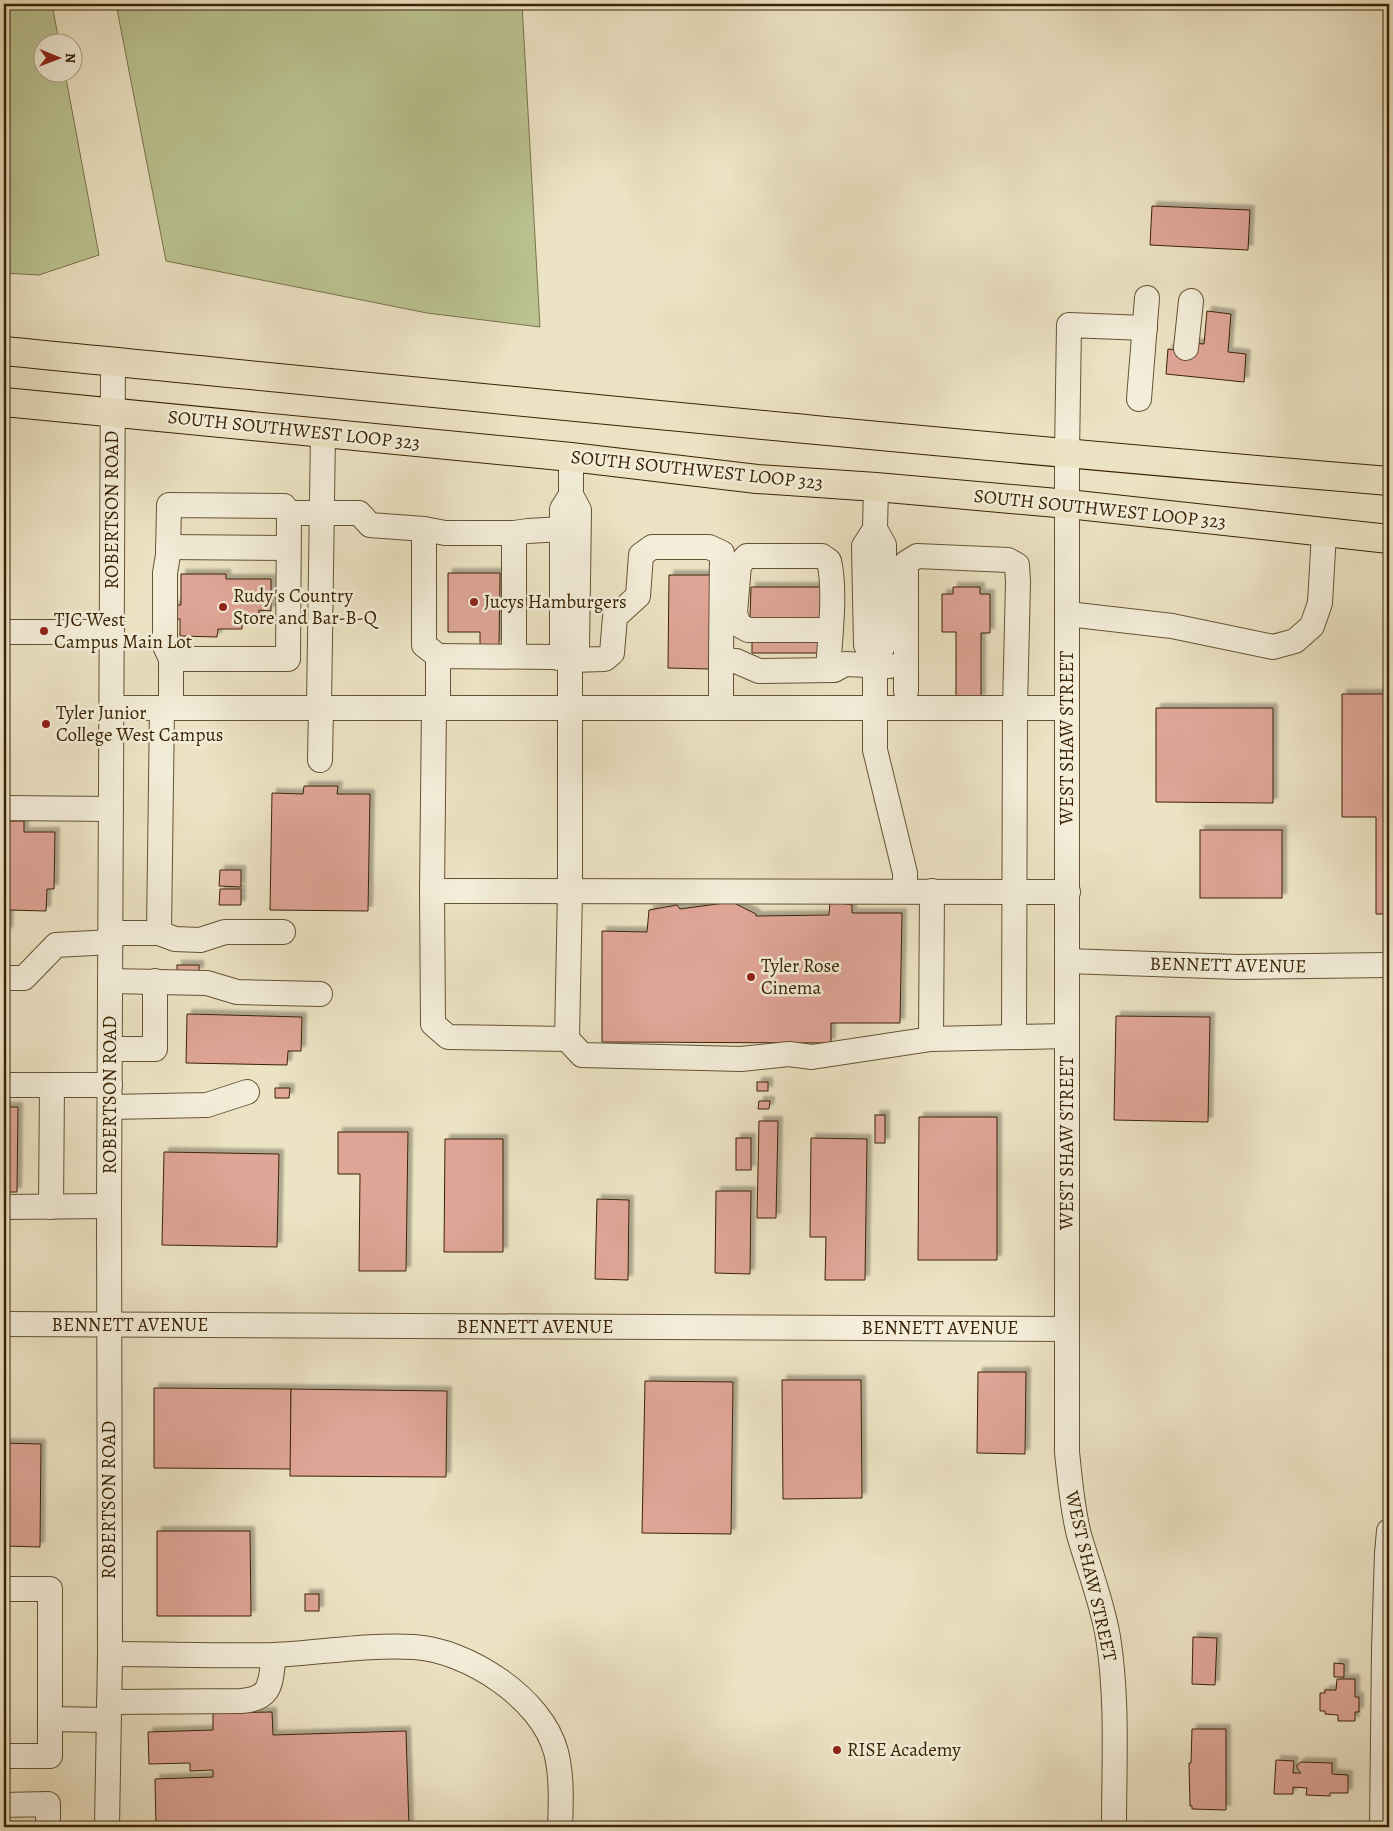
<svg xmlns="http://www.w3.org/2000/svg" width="1393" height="1831" font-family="Alegreya,serif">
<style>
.green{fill:#bbc392;stroke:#7a734b}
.building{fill:#dfa597;stroke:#3a2304;filter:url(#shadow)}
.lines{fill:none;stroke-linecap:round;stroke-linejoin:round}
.minor-casing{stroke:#665334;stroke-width:26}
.highway-casing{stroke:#3a2304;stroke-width:30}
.minor{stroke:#f3edd9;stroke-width:24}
.highway{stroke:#ece3c4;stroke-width:28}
.poi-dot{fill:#8f2418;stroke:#f3edd9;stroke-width:2}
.labels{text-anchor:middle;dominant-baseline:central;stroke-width:5;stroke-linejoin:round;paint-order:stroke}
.street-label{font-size:19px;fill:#3a2304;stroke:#f3edd9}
.poi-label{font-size:19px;fill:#3a2304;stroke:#f3edd9;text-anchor:start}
</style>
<defs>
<filter id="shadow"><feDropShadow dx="4.5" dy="-4.5" stdDeviation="1" flood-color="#0004"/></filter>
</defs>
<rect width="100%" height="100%" fill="#ece3c4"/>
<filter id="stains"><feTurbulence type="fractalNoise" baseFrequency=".004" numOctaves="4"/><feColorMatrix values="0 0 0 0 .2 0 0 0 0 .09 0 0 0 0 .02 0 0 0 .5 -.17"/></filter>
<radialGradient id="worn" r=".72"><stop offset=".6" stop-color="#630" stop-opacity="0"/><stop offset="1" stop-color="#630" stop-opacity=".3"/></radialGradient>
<g class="green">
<path d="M4,4H52L59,42H42V72L65,73L99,255L39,275L4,273Z"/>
<path d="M116,4H522L540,327L427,313L166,261Z"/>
</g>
<g class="building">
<path d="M1152,206L1250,210L1248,250L1150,245Z"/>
<path d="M1207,311L1231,314L1228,352L1246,354L1244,382L1166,374L1168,349L1191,352L1192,343L1204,344Z"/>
<path d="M448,573H500L499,646L480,645V632H448Z"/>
<path d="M181,574H226V579H271V611L259,610L258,624H242V629H218L217,637L180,636V619H177V610H174V605H181Z"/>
<path d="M669,575H711V669L668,668Z"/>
<path d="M751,587H823V618H792V640H821V653H752V639H769V618H750Z"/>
<path d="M953,587H980V594H990V633H981V699H956V632H942V594H953Z"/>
<path d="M1342,694H1389V925V914H1376V817H1342Z"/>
<path d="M1156,708H1273V803L1156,802Z"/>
<path d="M304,786H338L337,794H370L368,911L270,910L272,793L303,794Z"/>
<path d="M4,821H24V832H55L54,889H47L46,911L9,910L8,932H4Z"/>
<rect x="1200" y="830" width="82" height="68"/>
<path d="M220,870H241V887L219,886Z"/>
<path d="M220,889H241V905H219Z"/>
<path d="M830,901L852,905V913H902L900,1023H831V1043L602,1042V931L647,932L649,910L677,905L680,909L732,902L756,914V916L829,915Z"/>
<rect x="177" y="965" width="22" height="7"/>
<path d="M187,1014L302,1017L301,1051H288L287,1065L186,1063Z"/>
<path d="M1116,1016L1210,1017L1208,1122L1114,1120Z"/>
<rect x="757" y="1082" width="11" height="9"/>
<path d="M275,1088H290L289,1098H275Z"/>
<path d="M759,1101H770L769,1109H758Z"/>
<path d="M4,1107H18L17,1192H4Z"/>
<rect x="875" y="1115" width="10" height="28"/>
<path d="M919,1117H997V1260H918Z"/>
<path d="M759,1121H778L776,1218H757Z"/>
<path d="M338,1132H408L406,1271H359L360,1174H338Z"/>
<rect x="736" y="1138" width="15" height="32"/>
<path d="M811,1138L867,1139L865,1280H825L826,1237H810Z"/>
<path d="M445,1139H503V1252H444Z"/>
<path d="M164,1152L279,1154L277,1247L162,1245Z"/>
<path d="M716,1191H751L750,1274L715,1273Z"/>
<path d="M597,1199L629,1200L628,1280L595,1279Z"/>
<path d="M978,1372H1026L1025,1454L977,1453Z"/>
<path d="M782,1380H861L862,1498L783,1499Z"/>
<path d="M645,1381L733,1382L731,1534L642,1533Z"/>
<path d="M154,1388L291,1389V1469L154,1468Z"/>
<path d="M291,1389L447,1391L446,1477L290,1476Z"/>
<path d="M4,1443L41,1444L40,1547L4,1546Z"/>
<path d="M157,1531H250L251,1616H157Z"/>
<rect x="305" y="1594" width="14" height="17"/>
<path d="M1193,1637L1217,1638L1215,1685L1192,1684Z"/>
<path d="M1334,1663L1344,1664V1677H1334Z"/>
<path d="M1337,1679H1355V1697H1359V1712H1355V1721H1338V1715L1325,1714V1711H1320V1693H1325V1690H1336Z"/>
<path d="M272,1712L273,1735L406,1731L409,1827H156L155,1779L213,1777V1770L190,1771V1763L149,1764L148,1732L213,1730V1713Z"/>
<path d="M1192,1729H1226V1810L1192,1809V1806H1190L1189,1763H1191Z"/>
<path d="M1276,1760L1294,1761L1293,1773H1301L1297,1768V1765L1301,1762L1332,1763V1774L1348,1775V1793H1330V1796L1306,1795L1307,1788L1293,1787V1794H1274Z"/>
</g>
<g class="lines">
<defs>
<g id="minor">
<path d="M1186,348L1191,301"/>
<path d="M1139,399L1147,298"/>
<path d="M571,495L579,510L577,648L570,660L562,651V509L571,495V457"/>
<path d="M289,513H359L370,525L424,529L445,533H514L528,531L562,529"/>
<path d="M424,529V645L438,656"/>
<path d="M875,529L884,545V644L875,661L866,645L864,546L875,529L876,487"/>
<path d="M168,547L288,548"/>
<path d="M1068,614L1172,626L1273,647L1295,641L1312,626L1320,603L1324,533"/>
<path d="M4,632H112"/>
<path d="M514,656V533"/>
<path d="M570,660V890L567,1039L582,1055L741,1059L789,1054L812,1057L931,1039L1067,1036"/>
<path d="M875,661V750L905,873V891"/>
<path d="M828,670C830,638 836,591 829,561L822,556H747L739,565L735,613L739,625L748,630H830"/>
<path d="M906,691V563L917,556L1008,560L1017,565L1018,582L1015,708L1014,1037"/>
<path d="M319,707L323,433"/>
<path d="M434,707L432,891L1068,892"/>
<path d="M438,707V656L553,657L570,660L605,659L612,653L615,617L638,596L641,555L652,547H709L722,553L721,660"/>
<path d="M721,707V660L736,661L759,671L834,670L845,664L890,666"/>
<path d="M112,708H1067"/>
<path d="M171,708V659L165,646V573L168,555L169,505L284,506L289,513L288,659H171"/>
<path d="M320,760L321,707"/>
<path d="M4,808L111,809"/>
<path d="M432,891L433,1024L448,1037L567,1039"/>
<path d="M111,933H159L162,708"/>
<path d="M159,933L175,939L200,940L225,932H283"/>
<path d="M1067,961L1238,967L1389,965"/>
<path d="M4,978H24L56,945L111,942"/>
<path d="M110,981L207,983L237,992L320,994"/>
<path d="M931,1039L932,891"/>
<path d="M110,1049H155V981"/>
<path d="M4,1085H110"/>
<path d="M110,1107L207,1105L247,1092"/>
<path d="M4,1207L109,1206"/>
<path d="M51,1207L52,1085"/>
<path d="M4,1324L1066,1329"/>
<path d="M4,1589H50V1756H4"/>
<path d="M110,1654C164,1654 219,1656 273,1655C320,1653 367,1644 414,1647C467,1650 542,1698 556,1752C562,1775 561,1803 560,1827"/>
<path d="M109,1702L241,1701C273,1699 270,1682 274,1655"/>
<path d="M50,1719L108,1720"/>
<path d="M4,1805L48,1804V1827"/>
<path d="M107,1827L110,1654L109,1206L113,362"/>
<path d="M1114,1827C1114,1764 1118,1700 1108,1637C1102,1602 1089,1569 1079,1535C1072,1507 1070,1480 1067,1452V454L1069,325L1145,328"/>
<path d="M1382,1827L1384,1650L1387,1553L1389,1531"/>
</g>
<g id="highway">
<path d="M4,351C465,396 927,443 1389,481"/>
<path d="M4,402L571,457L757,479L876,487L1068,504L1389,539"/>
</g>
</defs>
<use href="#minor" class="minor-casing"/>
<use href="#highway" class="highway-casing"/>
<use href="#minor" class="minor"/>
<use href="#highway" class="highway"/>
</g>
<g class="poi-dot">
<circle cx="474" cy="602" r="5"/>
<circle cx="223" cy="607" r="5"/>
<circle cx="44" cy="631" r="5"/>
<circle cx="46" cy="724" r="5"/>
<circle cx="751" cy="977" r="5"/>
<circle cx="837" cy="1750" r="5"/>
</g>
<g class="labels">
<g class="street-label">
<text transform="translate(294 430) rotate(6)">SOUTH SOUTHWEST LOOP 323</text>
<text transform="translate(697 470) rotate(6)">SOUTH SOUTHWEST LOOP 323</text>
<text transform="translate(1100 509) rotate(6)">SOUTH SOUTHWEST LOOP 323</text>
<text transform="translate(112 510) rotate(-90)">ROBERTSON ROAD</text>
<text transform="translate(1067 738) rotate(-90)">WEST SHAW STREET</text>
<text transform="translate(1228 965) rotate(1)">BENNETT AVENUE</text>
<text transform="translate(110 1095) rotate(-90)">ROBERTSON ROAD</text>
<text transform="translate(1067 1143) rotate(-90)">WEST SHAW STREET</text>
<text x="130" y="1325">BENNETT AVENUE</text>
<text x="535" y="1327">BENNETT AVENUE</text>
<text x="940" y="1328">BENNETT AVENUE</text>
<text transform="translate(109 1500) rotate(-90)">ROBERTSON ROAD</text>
<text transform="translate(1091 1576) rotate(77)">WEST SHAW STREET</text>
</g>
<g class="poi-label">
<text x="233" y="596">Rudy's Country<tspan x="233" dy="22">Store and Bar-B-Q</tspan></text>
<text x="484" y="602">Jucys Hamburgers</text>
<text x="54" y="620">TJC West<tspan x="54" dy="22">Campus Main Lot</tspan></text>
<text x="56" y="713">Tyler Junior<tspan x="56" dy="22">College West Campus</tspan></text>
<text x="761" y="966">Tyler Rose<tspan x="761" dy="22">Cinema</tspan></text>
<text x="847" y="1750">RISE Academy</text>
</g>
</g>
<rect width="1393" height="1831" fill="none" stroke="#ece3c4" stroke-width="20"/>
<rect x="5" y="5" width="1383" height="1821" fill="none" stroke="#3a2304" stroke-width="2.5"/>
<rect x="10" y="10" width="1373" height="1811" fill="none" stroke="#3a2304"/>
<g transform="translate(58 58) rotate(91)"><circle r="24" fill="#f3edd9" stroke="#a99c84"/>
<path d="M0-4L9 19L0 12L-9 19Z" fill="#8f2418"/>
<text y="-8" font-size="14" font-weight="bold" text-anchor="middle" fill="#3a2304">N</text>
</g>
<rect width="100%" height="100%" filter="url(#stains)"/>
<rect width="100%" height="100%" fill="url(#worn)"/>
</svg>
